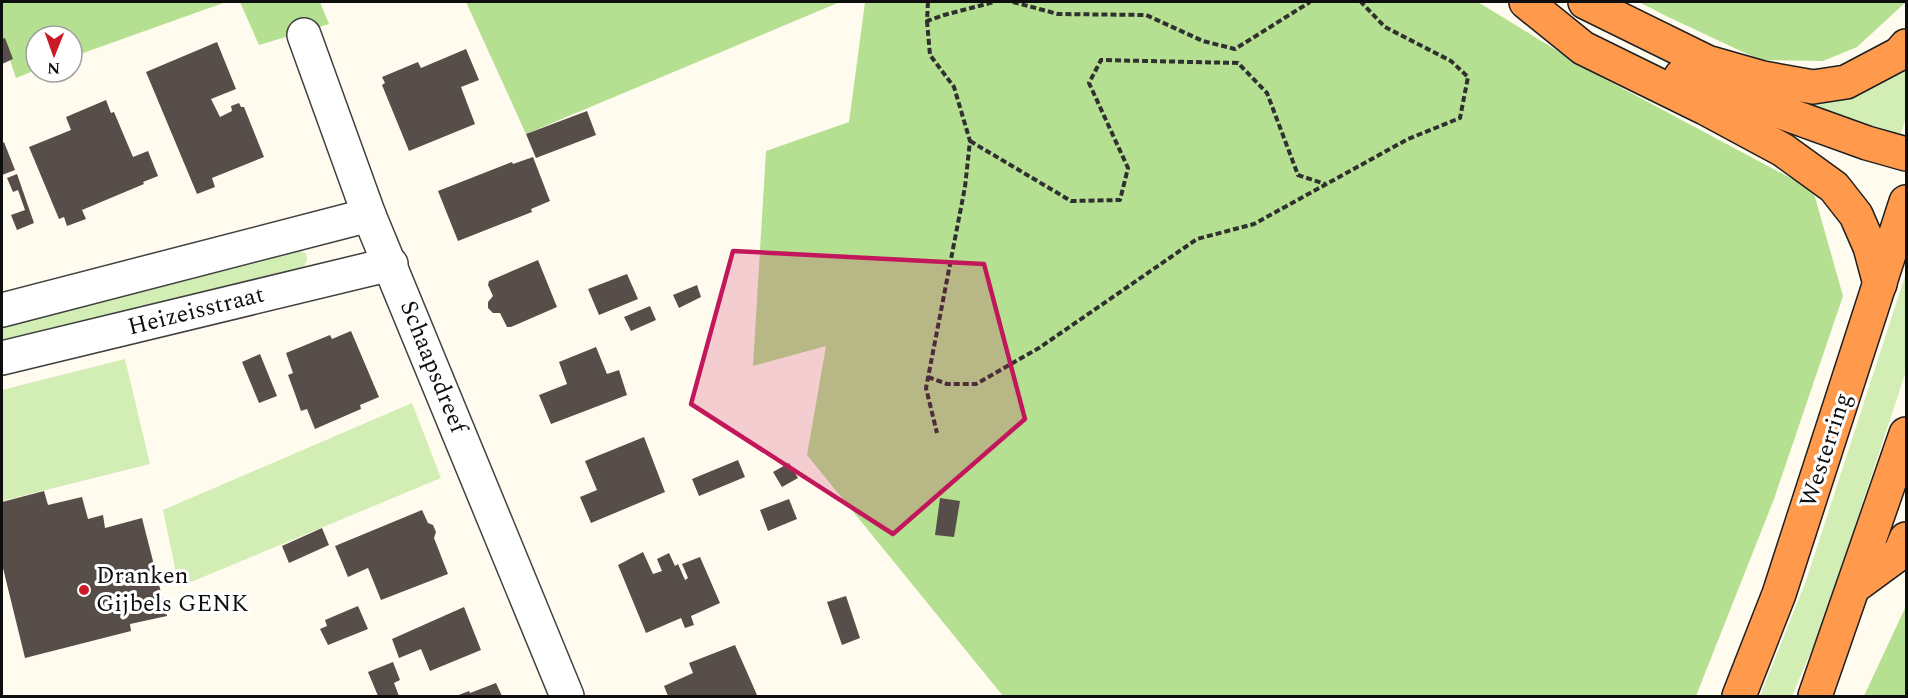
<svg xmlns="http://www.w3.org/2000/svg" width="1908" height="698" font-family="Spectral,serif">
<style>
.green{fill:#d3eeb4}
.forest{fill:#b6e091}
.building{fill:#574e49}
.lines{fill:none;stroke-linecap:round;stroke-linejoin:round}
.minor-casing{stroke:#414141;stroke-width:36}
.highway-casing{stroke:#1f1f1f;stroke-width:36}
.path{stroke:#303030;stroke-width:4;stroke-dasharray:6 3;stroke-linecap:butt}
.minor{stroke:#fff;stroke-width:33}
.highway{stroke:#ff9a4c;stroke-width:33}
.marked{fill:#c2185b;fill-opacity:0.2;stroke:#c2185b;stroke-width:4.5;stroke-linejoin:round}
.poi-dot{fill:#cb1825;stroke:#fff;stroke-width:2}
.labels{text-anchor:middle;dominant-baseline:central;stroke-width:6;stroke-linejoin:round;paint-order:stroke}
.street-label{font-size:24px;fill:#0e0e0e;stroke:#fff}
.poi-label{font-size:24px;fill:#0e0e0e;stroke:#fff;text-anchor:start}
</style>
<rect width="100%" height="100%" fill="#fffbee"/>
<g class="green">
<path d="M1906,56V117L1899,140L1788,99Z"/>
<path d="M299,251L306,253L307,260L304,267L2,345V324Z"/>
<path d="M1906,273V371L1823,623L1792,696H1760L1806,581Z"/>
<path d="M125,359L150,464L2,501V390Z"/>
<path d="M412,403L441,478L179,587L163,510Z"/>
</g>
<g class="forest">
<path d="M2,2H226L72,57V36H36V70L16,78L2,36Z"/>
<path d="M240,2H320L329,24L259,45Z"/>
<path d="M466,2H840L526,134Z"/>
<path d="M865,2H1478L1590,71L1813,190L1843,296L1774,499L1696,696H1003L807,455L826,346L753,366L766,151L849,122Z"/>
<path d="M1639,2H1906L1857,47L1823,61L1760,60L1664,15Z"/>
<path d="M1906,606V696H1864Z"/>
</g>
<g class="building">
<path d="M5,38L13,59L2,64V39Z"/>
<path d="M217,42L236,89L211,99L220,117L232,111L231,106L239,103L241,107H244L264,157L212,178L215,187L197,194L146,72Z"/>
<path d="M466,49L479,80L461,87L475,124L409,151L382,85L385,83L382,77L418,62L421,68Z"/>
<path d="M106,100L111,113L114,112L133,157L148,151L158,176L143,182L144,184L82,210L86,219L67,226L64,217L59,219L29,147L71,130L66,117Z"/>
<path d="M587,111L596,135L536,158L526,134Z"/>
<path d="M4,142L15,170L2,175V144Z"/>
<path d="M533,157L550,201L531,209L532,212L458,241L438,191L512,162L513,164Z"/>
<path d="M17,174L34,223L17,230L11,215L25,210L18,190L13,192L7,178Z"/>
<path d="M538,260L557,307L511,327H507L500,313H493L488,308V302L493,296L488,285L489,281Z"/>
<path d="M627,274L638,299L599,315L588,289Z"/>
<path d="M697,285L701,297L679,308L673,295Z"/>
<path d="M650,306L656,320L631,331L624,317Z"/>
<path d="M351,331L379,397L360,405L361,409L315,429L307,409L301,411L295,394L288,375L293,373L286,353L330,335L332,339Z"/>
<path d="M596,347L607,374L619,370L627,395L551,424L539,395L567,384L559,362Z"/>
<path d="M260,354L277,396L259,403L242,362Z"/>
<path d="M644,437L665,492L591,523L580,497L597,490L585,461Z"/>
<path d="M738,460L745,477L699,496L692,479Z"/>
<path d="M789,463L798,478L782,487L773,472Z"/>
<path d="M44,491L48,505L82,497L88,519L103,515L105,528L142,518L167,616L130,624L131,631L25,658L2,564V502Z"/>
<path d="M940,498L960,501L954,537L935,535Z"/>
<path d="M789,499L797,519L768,531L760,510Z"/>
<path d="M422,510L428,523L433,525L436,532L434,538L448,574L381,600L368,568L348,577L335,546Z"/>
<path d="M322,528L329,545L289,563L282,546Z"/>
<path d="M643,552L653,574L662,571L657,559L669,553L675,566L678,564L685,580L688,578L682,564L700,557L720,603L691,616L694,625L685,628L681,618L646,633L618,565Z"/>
<path d="M846,596L860,638L842,645L827,602Z"/>
<path d="M358,606L368,629L328,645L320,629L327,626L325,620Z"/>
<path d="M464,607L481,650L430,671L421,649L399,658L392,639Z"/>
<path d="M735,645L757,695L668,696L664,686L693,673L689,663Z"/>
<path d="M393,662L400,680L394,683L399,696H378L368,672Z"/>
<path d="M496,683L502,696H456L469,691L470,693Z"/>
</g>
<g class="lines">
<defs>
<g id="minor">
<path d="M304,35L369,215L567,696"/>
<path d="M2,310L369,215"/>
<path d="M2,358L391,264"/>
</g>
<g id="highway">
<path d="M1526,2L1583,48L1705,108L1783,150L1834,187L1856,215L1870,247L1880,284"/>
<path d="M1585,2L1707,62L1763,78L1813,87L1846,82L1899,54L1906,46"/>
<path d="M1681,76L1867,143L1906,154"/>
<path d="M1855,586L1900,553L1906,539"/>
<path d="M1739,696L1779,594L1906,202"/>
<path d="M1815,696L1906,434"/>
</g>
</defs>
<use href="#minor" class="minor-casing"/>
<use href="#highway" class="highway-casing"/>
<g class="path">
<path d="M928,2L927,21L944,15L994,2"/>
<path d="M1013,2L1058,14L1146,15L1203,41L1235,49L1310,2"/>
<path d="M927,21L930,55L954,87L970,141L965,187L926,388L937,433"/>
<path d="M970,141L1071,201L1120,200L1128,168L1089,83L1101,60L1238,63L1267,93L1298,175L1325,184"/>
<path d="M928,377L947,384H976L1039,348L1197,239L1254,224L1408,139L1460,118L1468,77L1451,61L1385,27L1361,2"/>
</g>
<use href="#minor" class="minor"/>
<use href="#highway" class="highway"/>
</g>
<path class="marked" d="M733,251L984,264L1025,419L893,534L691,404Z"/>
<circle class="poi-dot" cx="84" cy="590" r="6"/>
<g class="labels">
<g class="street-label">
<text transform="translate(196 311) rotate(-14)">Heizeisstraat</text>
<text transform="translate(433 367) rotate(68)">Schaapsdreef</text>
<text transform="translate(1826 450) rotate(-72)">Westerring</text>
</g>
<g class="poi-label">
<text x="96" y="576">Dranken<tspan x="96" dy="28">Gijbels GENK</tspan></text>
</g>
</g>
<rect width="1908" height="698" fill="none" stroke="#0e0e0e" stroke-width="6"/>
<g transform="translate(54 54) rotate(181)"><circle r="28" fill="#ffffff" stroke="#9f9f9f" stroke-width="1.5"/>
<path d="M0-4.5L10 22L0 15L-10 22Z" fill="#cb1825"/>
<text y="-9" font-size="16" font-weight="bold" text-anchor="middle" fill="#0e0e0e">N</text>
</g>
</svg>
